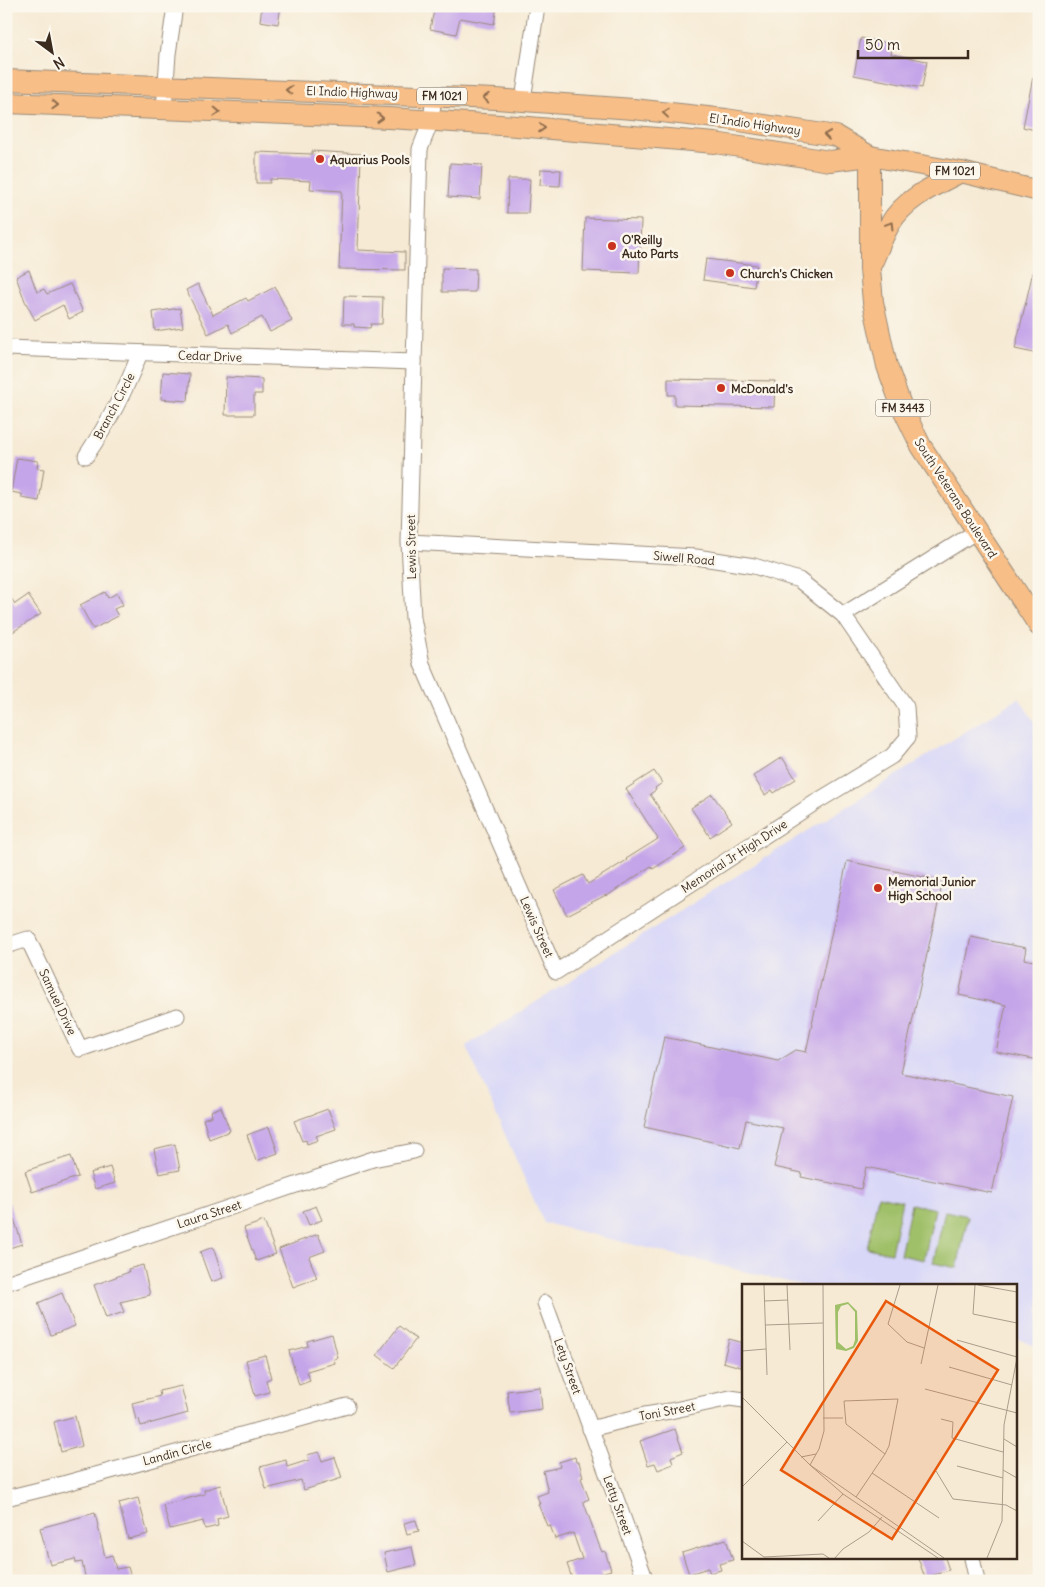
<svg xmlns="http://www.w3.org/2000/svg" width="1045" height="1587" font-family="Delius,sans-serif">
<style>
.built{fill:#d8d7f8}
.green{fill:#9fbf68;stroke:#6d7443}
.building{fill:#c5a5e9}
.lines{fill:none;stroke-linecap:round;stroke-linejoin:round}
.minor-casing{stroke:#988a79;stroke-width:17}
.major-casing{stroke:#988a79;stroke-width:22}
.minor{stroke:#fff;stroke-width:15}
.major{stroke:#f7be87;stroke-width:20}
.oneway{stroke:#906d4d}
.poi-dot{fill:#c8321e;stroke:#fbf7ec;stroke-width:2}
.labels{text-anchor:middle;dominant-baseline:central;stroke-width:5;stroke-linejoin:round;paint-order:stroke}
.shield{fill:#fbf7ec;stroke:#75685c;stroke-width:1}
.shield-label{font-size:11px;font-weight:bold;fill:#3b2a1e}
.street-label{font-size:12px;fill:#3b2a1e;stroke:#fbf7ec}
.poi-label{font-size:12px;font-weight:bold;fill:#3b2a1e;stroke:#fbf7ec;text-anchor:start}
.inset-road{fill:none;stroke:#ab9d8b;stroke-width:1}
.view{fill:#e8590c;fill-opacity:0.15;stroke:#e8590c;stroke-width:2.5}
.inset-edge{fill:none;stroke:#3b2a1e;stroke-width:2.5}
</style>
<rect width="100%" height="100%" fill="#fbf7ec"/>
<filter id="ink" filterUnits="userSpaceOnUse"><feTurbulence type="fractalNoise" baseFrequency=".02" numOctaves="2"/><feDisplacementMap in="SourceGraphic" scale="10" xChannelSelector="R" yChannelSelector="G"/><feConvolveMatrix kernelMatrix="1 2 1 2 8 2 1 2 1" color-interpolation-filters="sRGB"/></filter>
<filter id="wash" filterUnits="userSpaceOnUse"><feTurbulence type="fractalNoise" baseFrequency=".0096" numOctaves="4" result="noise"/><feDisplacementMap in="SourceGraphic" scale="20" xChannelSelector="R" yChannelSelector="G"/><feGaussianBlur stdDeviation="1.12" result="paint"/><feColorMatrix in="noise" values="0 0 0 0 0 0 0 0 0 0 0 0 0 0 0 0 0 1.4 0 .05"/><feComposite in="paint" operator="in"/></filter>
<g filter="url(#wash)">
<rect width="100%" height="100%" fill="#f6ead4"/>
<path class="built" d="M1019,698L1039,729V1348L1016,1338V1286H805L544,1223L466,1046Z"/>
<g class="green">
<path d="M878,1196L902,1201L891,1253L867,1248Z"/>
<path d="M911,1204L935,1209L924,1260L900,1255Z"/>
<path d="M945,1211L968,1216L957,1268L933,1263Z"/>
</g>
<g id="blocks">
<g class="building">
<path d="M262,6H281L278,24L260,21Z"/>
<path d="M435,6H497L494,24L460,18L456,34L430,29Z"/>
<path d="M861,38L893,44L891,54L927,61L922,88L854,75Z"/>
<path d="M1033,77L1039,78V131L1023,127Z"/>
<path d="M312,151L361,154L358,250L405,252V270L339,269L342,191L310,189L311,181L270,179V183H256V152L312,154Z"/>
<path d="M450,163L482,165L480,199L448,197Z"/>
<path d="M541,169L561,170L560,186L540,185Z"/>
<path d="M508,179H530L528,213H507Z"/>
<path d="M585,218L641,220L639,273L583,271Z"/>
<path d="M706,259L757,265L754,287L703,280Z"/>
<path d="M1034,267L1039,268V354L1015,349Z"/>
<path d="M442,268L476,269L475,292H442Z"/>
<path d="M29,270L37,292L44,289L47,294L70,284L83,312L69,319L63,305L35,320L25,301L16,277Z"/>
<path d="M198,284L213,315L246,298L248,301L275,287L292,321L270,332L262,317L232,333L228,324L208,334L186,290Z"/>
<path d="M344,296L383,297L382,324H371L370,328L354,327V324H343Z"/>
<path d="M180,308L183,327L155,331L153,312Z"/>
<path d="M163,372L190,374L188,401L161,399Z"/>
<path d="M226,377L262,379V394H254V415H225Z"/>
<path d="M668,379L775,381L774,407L675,405V395H668Z"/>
<path d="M17,458L38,461L37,468L44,469L39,501L22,498V494L11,492Z"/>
<path d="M6,591L15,604L28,595L41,614L11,633L6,626Z"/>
<path d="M105,592L108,598L117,593L123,605L114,609L118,616L93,629L80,605Z"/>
<path d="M782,757L796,779L774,793L772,790L765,795L753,776Z"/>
<path d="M654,771L662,783L655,788L656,790L650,794L685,848L653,869L651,866L607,896L606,895L567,915L554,890L583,875L588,884L627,860L626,859L658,839L626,789Z"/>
<path d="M712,794L732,822L710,837L691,808Z"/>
<path d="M847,861L943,881L901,1073L1013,1097L992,1193L866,1167L861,1189L801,1177L802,1173L774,1167L783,1128L746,1120L740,1148L644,1127L664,1037L778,1061L796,1050L806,1052Z"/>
<path d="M971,937L1026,948L1024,959L1039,962V1060L996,1052L1006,1005L959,995Z"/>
<path d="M221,1107L230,1131L209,1139L203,1119L212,1116L211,1111Z"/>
<path d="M328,1109L336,1129L316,1136L318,1140L307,1144L306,1140L302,1141L294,1121Z"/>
<path d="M269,1127L278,1153L256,1161L247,1135Z"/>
<path d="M175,1144L180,1170L159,1174L154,1149Z"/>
<path d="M71,1156L78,1177L32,1192L25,1171Z"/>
<path d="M110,1167L115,1183L95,1189L90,1173Z"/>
<path d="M6,1203H9L22,1244L6,1249Z"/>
<path d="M316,1206L322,1220L309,1225L303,1211Z"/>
<path d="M264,1221L276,1254L256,1261L244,1228Z"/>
<path d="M318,1234L325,1251L309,1257L317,1278L293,1287L279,1249Z"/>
<path d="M213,1247L223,1278L211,1282L200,1252Z"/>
<path d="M143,1265L150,1295L120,1302L124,1312L106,1318L94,1285L129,1272L128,1269Z"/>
<path d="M62,1293L75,1326L51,1335L38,1303Z"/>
<path d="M399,1326L416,1339L394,1368L377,1355Z"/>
<path d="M332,1334L338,1358L334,1359L335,1363L307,1371L310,1381L299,1385L289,1351L308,1346L307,1341Z"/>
<path d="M729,1339L744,1343V1368L723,1362Z"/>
<path d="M265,1355L271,1378L266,1380L269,1392L255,1396L246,1360Z"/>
<path d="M181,1386L188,1413L141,1426L139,1419L136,1420L132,1403L160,1396L159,1391Z"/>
<path d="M540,1387L542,1409L510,1413L507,1391Z"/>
<path d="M75,1416L82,1446L61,1452L54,1422Z"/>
<path d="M675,1429L683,1452L671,1457L673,1464L658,1470L655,1463L648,1465L640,1441Z"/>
<path d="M319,1452L322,1461L335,1457L342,1478L304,1490L301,1480L266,1489L260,1467L286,1460L287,1467L309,1460L307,1455Z"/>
<path d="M575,1457L576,1462H579L583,1477L581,1478L589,1499L584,1501V1503L599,1545L602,1552L605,1551L611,1570L601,1573L604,1581H573L567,1564L582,1559L573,1533L555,1539L550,1525L547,1526L538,1504H540L537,1496L548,1492L543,1471L560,1467L559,1462Z"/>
<path d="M220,1485L228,1516L217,1519L218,1526L205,1529L203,1521L170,1529L163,1505L205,1494L204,1490Z"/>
<path d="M138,1498L148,1534L128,1539L119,1503Z"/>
<path d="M95,1513L105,1557L112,1555L116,1569L128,1567L132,1581H86L82,1562L76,1563L75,1559L50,1565L40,1528Z"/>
<path d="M416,1520L419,1531L407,1534L404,1523Z"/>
<path d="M726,1539L733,1560L719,1564L721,1570L710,1573L708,1568L689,1574L682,1553Z"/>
<path d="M412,1547L416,1565L388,1572L384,1553Z"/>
<path d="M918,1558H945L949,1570L925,1578Z"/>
</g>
</g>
</g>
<g filter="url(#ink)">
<use href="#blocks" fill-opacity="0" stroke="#988a79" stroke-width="1"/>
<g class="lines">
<defs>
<g id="minor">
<path d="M523,100L537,6"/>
<path d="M164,110L168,54L175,6"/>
<path d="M6,348L414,362"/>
<path d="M86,456C108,424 126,390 140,353"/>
<path d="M409,542L696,557L754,566L799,580L843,615L906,707L908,737L892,756L816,802L556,972L422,664L413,618L409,542L420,149L431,121L434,96"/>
<path d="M843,615L977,531"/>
<path d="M6,946L28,939L80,1049L177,1016"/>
<path d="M6,1283L373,1159L414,1151"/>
<path d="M545,1303L646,1581"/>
<path d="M590,1429L645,1415L670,1411L730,1398L744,1400"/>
<path d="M6,1498L63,1484L347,1406"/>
<path d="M972,1558L977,1581"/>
</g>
<g id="major">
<path d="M6,80L496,99L633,109L726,119L836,136L870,156"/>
<path d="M6,103L389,118L517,126L715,143L830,161L870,156L961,172L1039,191"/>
<path d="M870,156V269L873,302L887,366L901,405L921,446L1039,626"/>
<path d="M872,263C878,250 883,236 890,224C905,198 936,185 961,172"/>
</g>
</defs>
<use href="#minor" class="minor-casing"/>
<use href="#major" class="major-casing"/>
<use href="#minor" class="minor"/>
<use href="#major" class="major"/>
</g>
<defs><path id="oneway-chevron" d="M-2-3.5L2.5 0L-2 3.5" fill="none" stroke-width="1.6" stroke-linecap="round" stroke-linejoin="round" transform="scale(1.25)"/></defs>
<g class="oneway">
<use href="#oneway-chevron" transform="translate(289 90) rotate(-178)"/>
<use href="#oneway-chevron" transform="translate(486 98) rotate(-177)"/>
<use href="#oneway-chevron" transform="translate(55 105) rotate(2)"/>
<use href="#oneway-chevron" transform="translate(217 112) rotate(2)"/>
<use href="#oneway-chevron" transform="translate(666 113) rotate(-174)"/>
<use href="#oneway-chevron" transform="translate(380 118) rotate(2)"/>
<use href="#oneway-chevron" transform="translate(542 128) rotate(5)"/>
<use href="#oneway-chevron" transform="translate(827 135) rotate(-172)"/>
<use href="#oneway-chevron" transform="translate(890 225) rotate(-59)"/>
</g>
</g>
<g class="poi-dot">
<circle cx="320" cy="159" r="5"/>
<circle cx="612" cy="246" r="5"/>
<circle cx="730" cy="273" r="5"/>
<circle cx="721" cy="388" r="5"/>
<circle cx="878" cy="888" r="5"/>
</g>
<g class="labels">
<g class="shield">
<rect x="417" y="87.5" width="50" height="17" rx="4"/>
<rect x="930" y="162.5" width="50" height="17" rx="4"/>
<rect x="875.5" y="399.5" width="55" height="17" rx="4"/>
</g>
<g class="shield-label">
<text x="442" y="96">FM 1021</text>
<text x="955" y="171">FM 1021</text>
<text x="903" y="408">FM 3443</text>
</g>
<g class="street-label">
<text transform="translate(352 92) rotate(2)">El Indio Highway</text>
<text transform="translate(755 124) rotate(8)">El Indio Highway</text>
<text transform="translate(210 356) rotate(2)">Cedar Drive</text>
<text transform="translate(114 406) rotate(-62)">Branch Circle</text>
<text transform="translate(956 498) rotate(57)">South Veterans Boulevard</text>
<text transform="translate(411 547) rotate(-91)">Lewis Street</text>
<text transform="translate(684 558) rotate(5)">Siwell Road</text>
<text transform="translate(734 856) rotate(-33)">Memorial Jr High Drive</text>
<text transform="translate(537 927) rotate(66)">Lewis Street</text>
<text transform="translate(58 1002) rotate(65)">Samuel Drive</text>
<text transform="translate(209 1214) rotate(-18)">Laura Street</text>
<text transform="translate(568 1366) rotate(70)">Lety Street</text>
<text transform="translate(667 1411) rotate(-11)">Toni Street</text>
<text transform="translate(177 1452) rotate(-15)">Landin Circle</text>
<text transform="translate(618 1505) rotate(70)">Letty Street</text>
</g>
<g class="poi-label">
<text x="330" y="159">Aquarius Pools</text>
<text x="622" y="239">O'Reilly<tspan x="622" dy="14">Auto Parts</tspan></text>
<text x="740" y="273">Church's Chicken</text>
<text x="731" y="388">McDonald's</text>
<text x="888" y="881">Memorial Junior<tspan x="888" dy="14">High School</tspan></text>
</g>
</g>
<g transform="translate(742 1284)">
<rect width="275" height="275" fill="#f6ead4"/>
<path d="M106,18L115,27L116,57L112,64L104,67L94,65L93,21ZM106,20L113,28V56L111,62L104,65L96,58V28L99,22Z" fill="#9fbf68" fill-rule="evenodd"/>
<path class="inset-road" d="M22,1L25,91M45,1L48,66M158,1L146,40L165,58L182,64M233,1L231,30L275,39M236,1L275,8M22,17L46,16M23,41L81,39M215,56L275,73M0,66V90M0,67L24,65M179,80L196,1M207,83L270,101M183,105L275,129M0,113L68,181L202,274M81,134H101M199,135L211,138L210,154L261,168M262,155L275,163M59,173L74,170M68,181L77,165L82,147L81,1M68,181L101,210L196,274M215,182L261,194M261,186L275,194M194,187L211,215L264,221L275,227M130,189L197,234M0,203L45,158M114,213L143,170L147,162L156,115L102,117L104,140L143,170M76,237L101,210M0,257L22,273L81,270L87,274M93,274L101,265L127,248L140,233M245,274L260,237L262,141L275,74"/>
<path class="view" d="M144,17L256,86L150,255L39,186Z"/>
<rect width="275" height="275" class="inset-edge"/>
</g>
<rect width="1045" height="1587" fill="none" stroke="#fbf7ec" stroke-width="25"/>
<g transform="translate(52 52) rotate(148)" stroke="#fbf7ec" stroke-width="4" paint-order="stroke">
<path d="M0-4L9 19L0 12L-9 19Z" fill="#3b2a1e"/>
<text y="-8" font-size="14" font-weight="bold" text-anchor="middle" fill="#3b2a1e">N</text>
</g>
<path d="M858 50v8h110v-8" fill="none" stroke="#3b2a1e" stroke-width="2.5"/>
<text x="865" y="50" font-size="15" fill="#3b2a1e" stroke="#fbf7ec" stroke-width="4" paint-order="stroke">50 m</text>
</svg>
